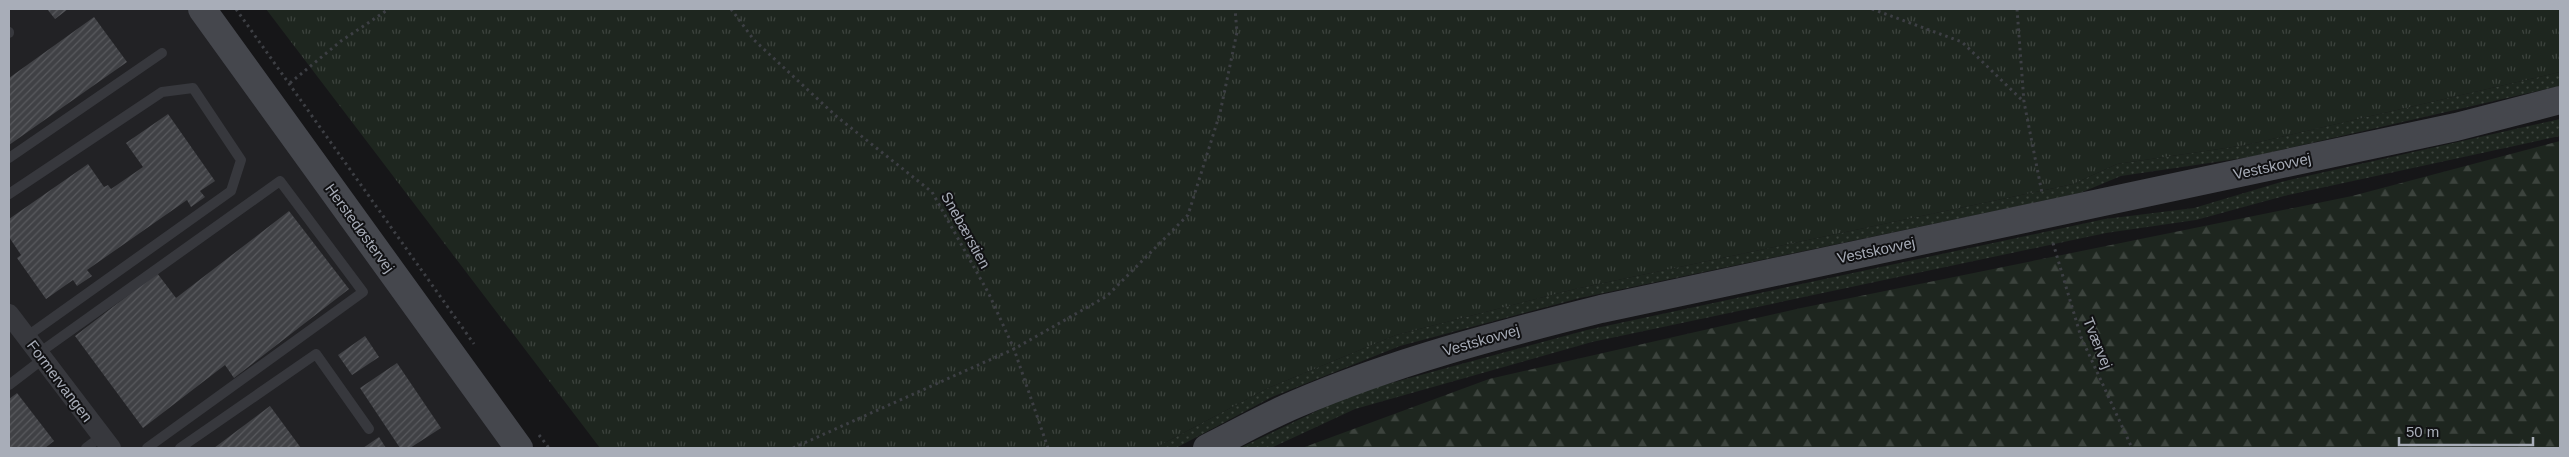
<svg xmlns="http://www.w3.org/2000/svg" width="2569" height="457" font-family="Helvetica,sans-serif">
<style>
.built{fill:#222225}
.grass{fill:url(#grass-dots)}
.forest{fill:url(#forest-firs)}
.park{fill:url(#park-tufts)}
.building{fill:url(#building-hatch)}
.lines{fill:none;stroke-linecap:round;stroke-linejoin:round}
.path{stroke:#3d3f44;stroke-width:3;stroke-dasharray:2.5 4;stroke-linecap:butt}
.lane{stroke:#37383d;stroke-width:10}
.street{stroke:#37383d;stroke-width:20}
.secondary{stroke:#45474d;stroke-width:28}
.labels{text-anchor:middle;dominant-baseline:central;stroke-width:4;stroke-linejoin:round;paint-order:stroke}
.street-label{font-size:15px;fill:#a8adb8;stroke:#111113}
</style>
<defs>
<pattern id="grass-dots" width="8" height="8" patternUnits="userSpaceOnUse" patternTransform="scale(1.25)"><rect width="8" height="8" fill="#1e261f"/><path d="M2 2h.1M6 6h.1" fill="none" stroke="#3c433d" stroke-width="1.8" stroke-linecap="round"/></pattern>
<pattern id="forest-firs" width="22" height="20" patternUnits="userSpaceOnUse" patternTransform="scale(1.25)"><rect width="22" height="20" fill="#1e261f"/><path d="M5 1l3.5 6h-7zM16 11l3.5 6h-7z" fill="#3c433d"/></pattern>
<pattern id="park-tufts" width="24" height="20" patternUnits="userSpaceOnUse" patternTransform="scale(1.25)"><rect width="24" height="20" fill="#1e261f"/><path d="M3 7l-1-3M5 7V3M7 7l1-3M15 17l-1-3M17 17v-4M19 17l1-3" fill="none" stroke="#3c433d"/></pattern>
<pattern id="building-hatch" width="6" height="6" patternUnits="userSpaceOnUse" patternTransform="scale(1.25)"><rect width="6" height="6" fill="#404145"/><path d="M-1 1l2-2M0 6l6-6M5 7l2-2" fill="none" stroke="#595a5e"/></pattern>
</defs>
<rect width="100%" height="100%" fill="#161618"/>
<path class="built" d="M9,9H201L524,448H9Z"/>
<g class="grass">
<path d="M2560,72V86L2250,157L2121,176L2080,193L1580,298L1400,346L1272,397L1176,448H1155L1268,388L1396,335L1575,289L2073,184L2117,164L2246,145Z"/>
<path d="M2560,119V136L2284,196L2196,220L2106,233L1592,342L1355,409L1271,448H1240L1354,393L1587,330L2105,219L2194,208L2281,182Z"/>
</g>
<path class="forest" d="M2560,141V448H1302L1489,379L1801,308L2352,196Z"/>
<path class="park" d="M266,9H2560V72L2246,145L2117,164L2073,184L1575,289L1396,335L1268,388L1155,448H600Z"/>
<g class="building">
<path d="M47,9H68L55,19Z"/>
<path d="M94,17L127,62L9,145V78Z"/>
<path d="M168,114L215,181L200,191L205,197L191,207L187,200L87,270L92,276L77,286L73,280L46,299L17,258L21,255L9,237V219L88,164L104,187L108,185L111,189L143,167L126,143Z"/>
<path d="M289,211L349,289L234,378L225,365L143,428L75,336L157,273L176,298Z"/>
<path d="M365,336L379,357L352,375L338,355Z"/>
<path d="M397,363L441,428L410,448H400L360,388Z"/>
<path d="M17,393L54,441L45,448H9V399Z"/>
<path d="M270,406L301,448H214Z"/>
<path d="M379,437L386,448H363Z"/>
</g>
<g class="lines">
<g class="path">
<path d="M236,9L474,344"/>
<path d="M731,9L754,40L836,116L932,192L989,294L1014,349L1048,448"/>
<path d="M1872,9L1962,42L2024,102"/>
<path d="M2017,9L2024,102L2042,193"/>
<path d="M290,83L341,41L389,9"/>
<path d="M2053,243L2081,337L2132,448"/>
<path d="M539,435L549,448"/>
<path d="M793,448L1014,349L1107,296L1188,215L1220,113L1237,32L1235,9"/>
</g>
<g class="lane">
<path d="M9,32V33"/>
<path d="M9,158L162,53"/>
<path d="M9,194L162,92L193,88L241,160L231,191L26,337"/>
<path d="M39,353L280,181L363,292L147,448"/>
<path d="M9,385L43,359"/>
<path d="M86,448L102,436"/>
<path d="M180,448L316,354L369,429"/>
</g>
<path class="street" d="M9,314L111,448"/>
<g class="secondary">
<path d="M202,9L519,448"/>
<path d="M1207,448C1236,434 1265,417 1296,404C1394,362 1497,335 1601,309L2456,127L2560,100"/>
</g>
</g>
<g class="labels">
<g class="street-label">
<text transform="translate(2272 166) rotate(-12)">Vestskovvej</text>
<text transform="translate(360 228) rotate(54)">Herstedøstervej</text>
<text transform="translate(966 230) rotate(61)">Snebærstien</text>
<text transform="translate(1876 250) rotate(-12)">Vestskovvej</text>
<text transform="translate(1481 340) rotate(-16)">Vestskovvej</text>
<text transform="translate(2098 343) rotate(68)">Tværvej</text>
<text transform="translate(60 381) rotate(53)">Formervangen</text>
</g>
</g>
<rect width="2569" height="457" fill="none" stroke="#a8adb8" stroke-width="20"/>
<path d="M2399 437v8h134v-8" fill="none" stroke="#a8adb8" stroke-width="2.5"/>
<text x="2406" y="437" font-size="15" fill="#a8adb8" stroke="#111113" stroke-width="4" paint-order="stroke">50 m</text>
</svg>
